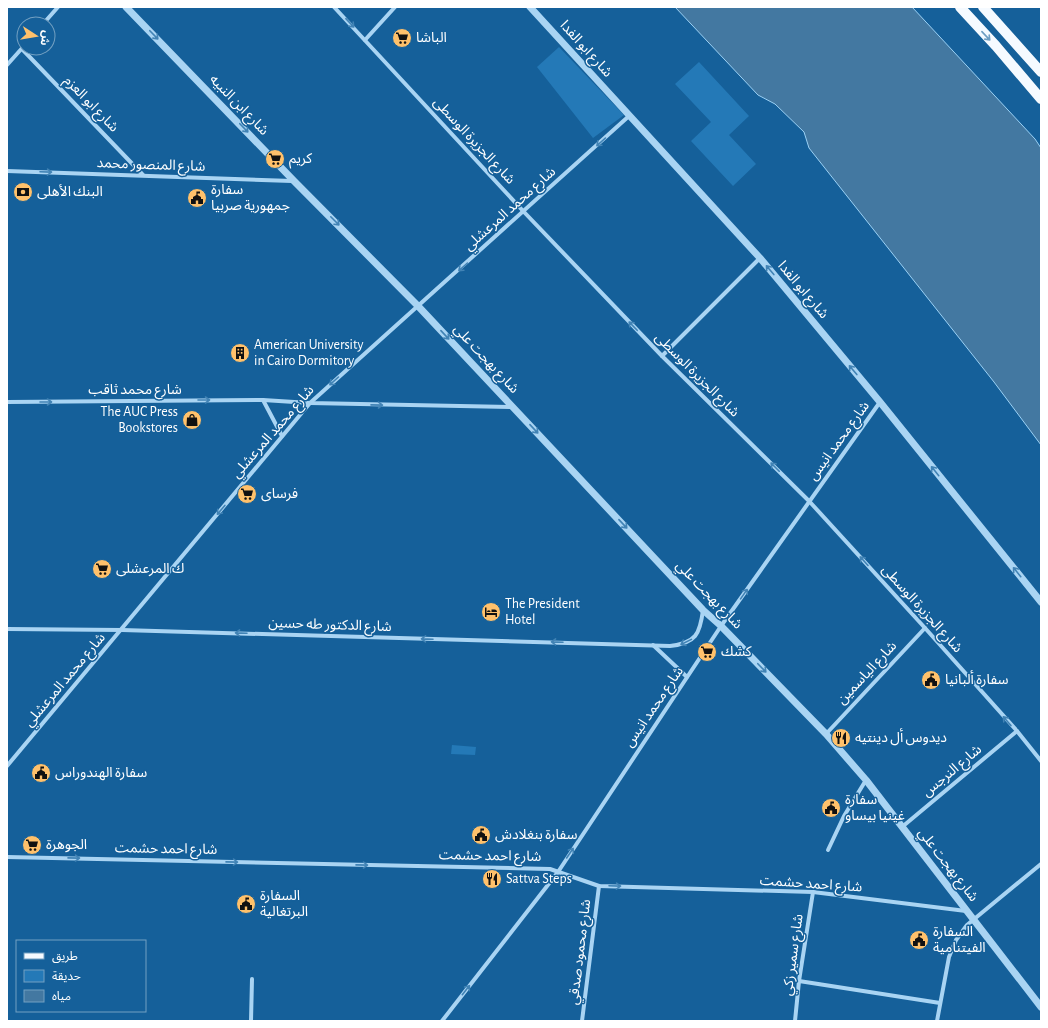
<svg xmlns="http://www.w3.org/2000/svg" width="1048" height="1028" font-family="'Alegreya Sans','Noto Sans Arabic',sans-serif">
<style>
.green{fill:#2479b7}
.water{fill:#4378a1;stroke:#9bd1f5}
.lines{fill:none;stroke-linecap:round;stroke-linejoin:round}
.minor{stroke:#a9d4f3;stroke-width:4}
.tertiary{stroke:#a9d4f3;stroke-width:7}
.primary{stroke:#f5faff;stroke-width:10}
.oneway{stroke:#4183b5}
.oneway2{stroke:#6f9ec2}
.labels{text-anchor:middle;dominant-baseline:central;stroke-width:3;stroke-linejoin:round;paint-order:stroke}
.poi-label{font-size:14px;fill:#fff;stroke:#15609a;text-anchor:start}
.street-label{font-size:14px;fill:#fff;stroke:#15609a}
</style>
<rect width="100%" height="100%" fill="#15609a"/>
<g class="green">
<path d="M559,47L624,115L593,138L537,67Z"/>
<path d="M699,62L749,116L729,135L756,164L733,186L691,141L711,122L675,84Z"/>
<path d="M452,745L476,747L475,755L451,754Z"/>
</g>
<path class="water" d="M675,7H912L1035,139L1041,148V445L994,382L809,148L804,132L775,104L758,95Z"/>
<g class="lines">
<g class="minor">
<path d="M334,7L524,212L662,356L809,501L925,628L1017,731L1041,761"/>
<path d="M43,24L58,7"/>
<path d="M365,40L395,7"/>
<path d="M22,49L143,175"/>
<path d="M7,65L24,46"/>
<path d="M7,171L292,181"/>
<path d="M662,356L760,258"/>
<path d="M263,400L282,436"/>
<path d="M7,402L263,400L310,403L512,407"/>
<path d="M7,629L122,630L670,646C696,643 700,634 703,610"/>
<path d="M653,645L687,677"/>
<path d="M826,734L925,628"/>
<path d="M7,766L310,403L629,116"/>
<path d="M902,827L1017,731"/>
<path d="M828,850L844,816L866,780"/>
<path d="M7,857L550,869L599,886L813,892L966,911"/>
<path d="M799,981L940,1003"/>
<path d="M251,1021L252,979"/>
<path d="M442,1021L558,872L721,626L880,402"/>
<path d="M582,1021L599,886"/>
<path d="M795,1021L799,981L813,892"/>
<path d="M937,1021L949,957L956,940L967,925L1041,864"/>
</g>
<g class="tertiary">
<path d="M126,7L294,181L418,306L703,610L721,626L826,734L866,780L1041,1007"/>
<path d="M530,7L760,258L880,402L1041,602"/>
</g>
<g class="primary">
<path d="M960,7L996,46L1041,99"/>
<path d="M983,7L1041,72"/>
</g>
</g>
<defs><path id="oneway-shaft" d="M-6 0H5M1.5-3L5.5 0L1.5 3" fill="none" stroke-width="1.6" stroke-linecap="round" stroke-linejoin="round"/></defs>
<g class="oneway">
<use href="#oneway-shaft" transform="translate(350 23) rotate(47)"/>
<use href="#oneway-shaft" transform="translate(154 35) rotate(46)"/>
<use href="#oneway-shaft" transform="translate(244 128) rotate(46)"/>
<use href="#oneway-shaft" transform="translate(601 142) rotate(138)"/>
<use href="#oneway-shaft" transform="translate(46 172) rotate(2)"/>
<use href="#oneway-shaft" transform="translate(335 221) rotate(45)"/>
<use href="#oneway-shaft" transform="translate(463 267) rotate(138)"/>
<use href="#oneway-shaft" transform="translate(770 270) rotate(-130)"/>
<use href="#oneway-shaft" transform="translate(633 326) rotate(-134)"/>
<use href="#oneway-shaft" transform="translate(445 335) rotate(47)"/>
<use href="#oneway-shaft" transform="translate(853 370) rotate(-130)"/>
<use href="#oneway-shaft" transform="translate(334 381) rotate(138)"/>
<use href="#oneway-shaft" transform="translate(204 400)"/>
<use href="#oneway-shaft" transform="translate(46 402)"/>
<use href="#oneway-shaft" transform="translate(377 405) rotate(1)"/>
<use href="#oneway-shaft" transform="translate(534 429) rotate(47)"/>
<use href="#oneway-shaft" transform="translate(775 467) rotate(-135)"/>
<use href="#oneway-shaft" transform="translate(935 471) rotate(-129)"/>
<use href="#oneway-shaft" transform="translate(221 510) rotate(130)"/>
<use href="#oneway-shaft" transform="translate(623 524) rotate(47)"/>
<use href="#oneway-shaft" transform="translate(864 561) rotate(-132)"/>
<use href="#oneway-shaft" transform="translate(1017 572) rotate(-129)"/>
<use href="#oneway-shaft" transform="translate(744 594) rotate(-55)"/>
<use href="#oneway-shaft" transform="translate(241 633) rotate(-178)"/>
<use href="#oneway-shaft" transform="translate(427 639) rotate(-178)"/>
<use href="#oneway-shaft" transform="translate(557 642) rotate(-178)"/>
<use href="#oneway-shaft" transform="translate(686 642) rotate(154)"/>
<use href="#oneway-shaft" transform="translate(762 668) rotate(46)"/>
<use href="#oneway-shaft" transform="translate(1007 721) rotate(-131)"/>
<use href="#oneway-shaft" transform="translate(570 853) rotate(-56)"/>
<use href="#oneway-shaft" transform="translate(74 858) rotate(1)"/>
<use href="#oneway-shaft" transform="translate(232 862) rotate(1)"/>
<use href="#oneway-shaft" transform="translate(362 865) rotate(1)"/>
<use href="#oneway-shaft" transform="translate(615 886) rotate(2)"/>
<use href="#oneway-shaft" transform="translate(466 990) rotate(-52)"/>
</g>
<use class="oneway2" href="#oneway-shaft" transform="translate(986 36) rotate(47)"/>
<defs>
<symbol id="supermarket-disc" viewBox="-11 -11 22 22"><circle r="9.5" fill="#ffc16b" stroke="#15609a"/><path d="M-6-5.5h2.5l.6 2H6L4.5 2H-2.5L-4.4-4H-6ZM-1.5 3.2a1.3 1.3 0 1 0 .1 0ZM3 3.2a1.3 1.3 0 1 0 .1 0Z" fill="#111"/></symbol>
<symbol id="bank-disc" viewBox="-11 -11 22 22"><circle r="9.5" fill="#ffc16b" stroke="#15609a"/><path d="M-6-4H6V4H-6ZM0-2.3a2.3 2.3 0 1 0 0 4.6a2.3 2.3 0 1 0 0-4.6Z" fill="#111"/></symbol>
<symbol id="civic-disc" viewBox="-11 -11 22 22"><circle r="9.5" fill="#ffc16b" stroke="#15609a"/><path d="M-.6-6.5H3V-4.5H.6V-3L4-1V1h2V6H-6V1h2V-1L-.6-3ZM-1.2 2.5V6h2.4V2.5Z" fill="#111"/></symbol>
<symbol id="building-disc" viewBox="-11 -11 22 22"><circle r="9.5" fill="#ffc16b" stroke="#15609a"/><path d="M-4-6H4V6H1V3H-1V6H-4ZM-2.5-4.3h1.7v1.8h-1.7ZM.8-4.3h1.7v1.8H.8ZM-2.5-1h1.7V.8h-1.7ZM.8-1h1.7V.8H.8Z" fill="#111"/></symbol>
<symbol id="shop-disc" viewBox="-11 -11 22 22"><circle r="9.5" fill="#ffc16b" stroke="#15609a"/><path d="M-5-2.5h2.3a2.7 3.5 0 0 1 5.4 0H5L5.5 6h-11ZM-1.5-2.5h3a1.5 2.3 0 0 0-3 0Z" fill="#111"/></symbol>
<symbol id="hotel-disc" viewBox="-11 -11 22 22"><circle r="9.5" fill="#ffc16b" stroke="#15609a"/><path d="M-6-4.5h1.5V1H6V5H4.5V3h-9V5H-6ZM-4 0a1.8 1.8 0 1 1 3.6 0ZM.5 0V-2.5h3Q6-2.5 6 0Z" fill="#111"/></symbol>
<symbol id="restaurant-disc" viewBox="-11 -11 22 22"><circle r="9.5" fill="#ffc16b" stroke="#15609a"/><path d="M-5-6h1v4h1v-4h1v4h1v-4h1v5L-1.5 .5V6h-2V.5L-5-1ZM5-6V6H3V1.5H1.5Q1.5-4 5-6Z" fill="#111"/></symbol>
</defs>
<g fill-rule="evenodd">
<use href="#supermarket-disc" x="391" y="27" width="22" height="22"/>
<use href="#supermarket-disc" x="264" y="148" width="22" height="22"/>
<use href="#bank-disc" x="12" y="181" width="22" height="22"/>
<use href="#civic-disc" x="186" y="187" width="22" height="22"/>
<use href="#building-disc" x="229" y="342" width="22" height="22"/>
<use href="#shop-disc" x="181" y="409" width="22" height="22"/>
<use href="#supermarket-disc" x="236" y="483" width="22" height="22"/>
<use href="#supermarket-disc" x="91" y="558" width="22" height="22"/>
<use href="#hotel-disc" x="480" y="601" width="22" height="22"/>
<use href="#supermarket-disc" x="696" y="641" width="22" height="22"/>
<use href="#civic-disc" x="920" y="669" width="22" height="22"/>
<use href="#restaurant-disc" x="830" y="727" width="22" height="22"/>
<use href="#civic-disc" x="30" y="762" width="22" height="22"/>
<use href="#civic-disc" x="820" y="797" width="22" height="22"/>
<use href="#civic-disc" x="470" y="824" width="22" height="22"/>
<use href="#supermarket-disc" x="21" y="834" width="22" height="22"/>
<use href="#restaurant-disc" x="481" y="868" width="22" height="22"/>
<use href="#civic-disc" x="235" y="893" width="22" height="22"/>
<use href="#civic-disc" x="908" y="929" width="22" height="22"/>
</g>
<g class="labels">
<g class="poi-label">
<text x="416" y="38">الباشا</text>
<text x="289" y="159">كريم</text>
<text x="211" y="190">سفارة<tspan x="211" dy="16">جمهورية صربيا</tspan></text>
<text x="37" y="192">البنك الأهلى</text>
<text x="254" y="345">American University<tspan x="254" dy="16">in Cairo Dormitory</tspan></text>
<text x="178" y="412" text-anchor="end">The AUC Press<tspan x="178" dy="16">Bookstores</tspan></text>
<text x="261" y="494">فرساى</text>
<text x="116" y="569">ك المرعشلى</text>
<text x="505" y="604">The President<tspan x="505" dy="16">Hotel</tspan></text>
<text x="721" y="652">كشك</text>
<text x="945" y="680">سفارة ألبانيا</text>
<text x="855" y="738">ديدوس أل دينتيه</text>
<text x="55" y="773">سفارة الهندوراس</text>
<text x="845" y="800">سفارة<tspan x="845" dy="16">غينيا بيساو</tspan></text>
<text x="495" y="835">سفارة بنغلادش</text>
<text x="46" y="845">الجوهرة</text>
<text x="506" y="879">Sattva Steps</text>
<text x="260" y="896">السفارة<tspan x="260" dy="16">البرتغالية</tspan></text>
<text x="933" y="932">السفارة<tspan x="933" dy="16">الفيتنامية</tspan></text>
</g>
<g class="street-label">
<text transform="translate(586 49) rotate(48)">شارع ابو الفدا</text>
<text transform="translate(91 104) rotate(46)">شارع ابو العزم</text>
<text transform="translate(239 105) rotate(46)">شارع ابن النبيه</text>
<text transform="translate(474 141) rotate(47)">شارع الجزيرة الوسطى</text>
<text transform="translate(151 165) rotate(2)">شارع المنصور محمد</text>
<text transform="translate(510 209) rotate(-42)">شارع محمد المرعشلي</text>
<text transform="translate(803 290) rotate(50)">شارع ابو الفدا</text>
<text transform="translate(486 359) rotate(47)">شارع بهجت علي</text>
<text transform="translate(697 375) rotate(45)">شارع الجزيرة الوسطى</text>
<text x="135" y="390">شارع محمد ثاقب</text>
<text transform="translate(273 432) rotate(-49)">شارع محمد المرعشلي</text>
<text transform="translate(839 441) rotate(-54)">شارع محمد انيس</text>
<text transform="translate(709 595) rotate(46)">شارع بهجت علي</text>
<text transform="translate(922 609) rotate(48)">شارع الجزيرة الوسطى</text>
<text transform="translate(330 625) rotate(2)">شارع الدكتور طه حسين</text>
<text transform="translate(867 673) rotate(-47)">شارع الياسمين</text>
<text transform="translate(65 680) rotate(-50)">شارع محمد المرعشلي</text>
<text transform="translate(654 707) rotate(-56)">شارع محمد انيس</text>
<text transform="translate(952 771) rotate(-40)">شارع النرجس</text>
<text transform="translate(166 849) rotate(1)">شارع احمد حشمت</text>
<text transform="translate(490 856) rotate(1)">شارع احمد حشمت</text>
<text transform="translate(948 865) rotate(52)">شارع بهجت علي</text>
<text transform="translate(811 884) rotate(4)">شارع احمد حشمت</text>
<text transform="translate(580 952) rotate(-83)">شارع محمود صدقي</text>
<text transform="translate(793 955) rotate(-82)">شارع سمير زكي</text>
</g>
</g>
<rect width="1048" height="1028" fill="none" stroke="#ffffff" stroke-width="16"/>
<rect x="16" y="940" width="130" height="72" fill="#15609a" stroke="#73a0c2"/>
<rect x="24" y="953" width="20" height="6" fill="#f5faff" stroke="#73a0c2"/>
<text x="52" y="960" font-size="12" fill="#ffffff">طريق</text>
<rect x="24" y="970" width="20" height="12" fill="#2479b7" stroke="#73a0c2"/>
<text x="52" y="980" font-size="12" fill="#ffffff">حديقة</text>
<rect x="24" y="990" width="20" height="12" fill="#4378a1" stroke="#73a0c2"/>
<text x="52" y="1000" font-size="12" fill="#ffffff">مياه</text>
<g transform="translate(36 36) rotate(102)"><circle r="19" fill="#15609a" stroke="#73a0c2"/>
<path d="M0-3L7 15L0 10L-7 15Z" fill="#ffc16b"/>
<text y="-6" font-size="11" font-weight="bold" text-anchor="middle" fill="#ffffff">ش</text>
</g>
</svg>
